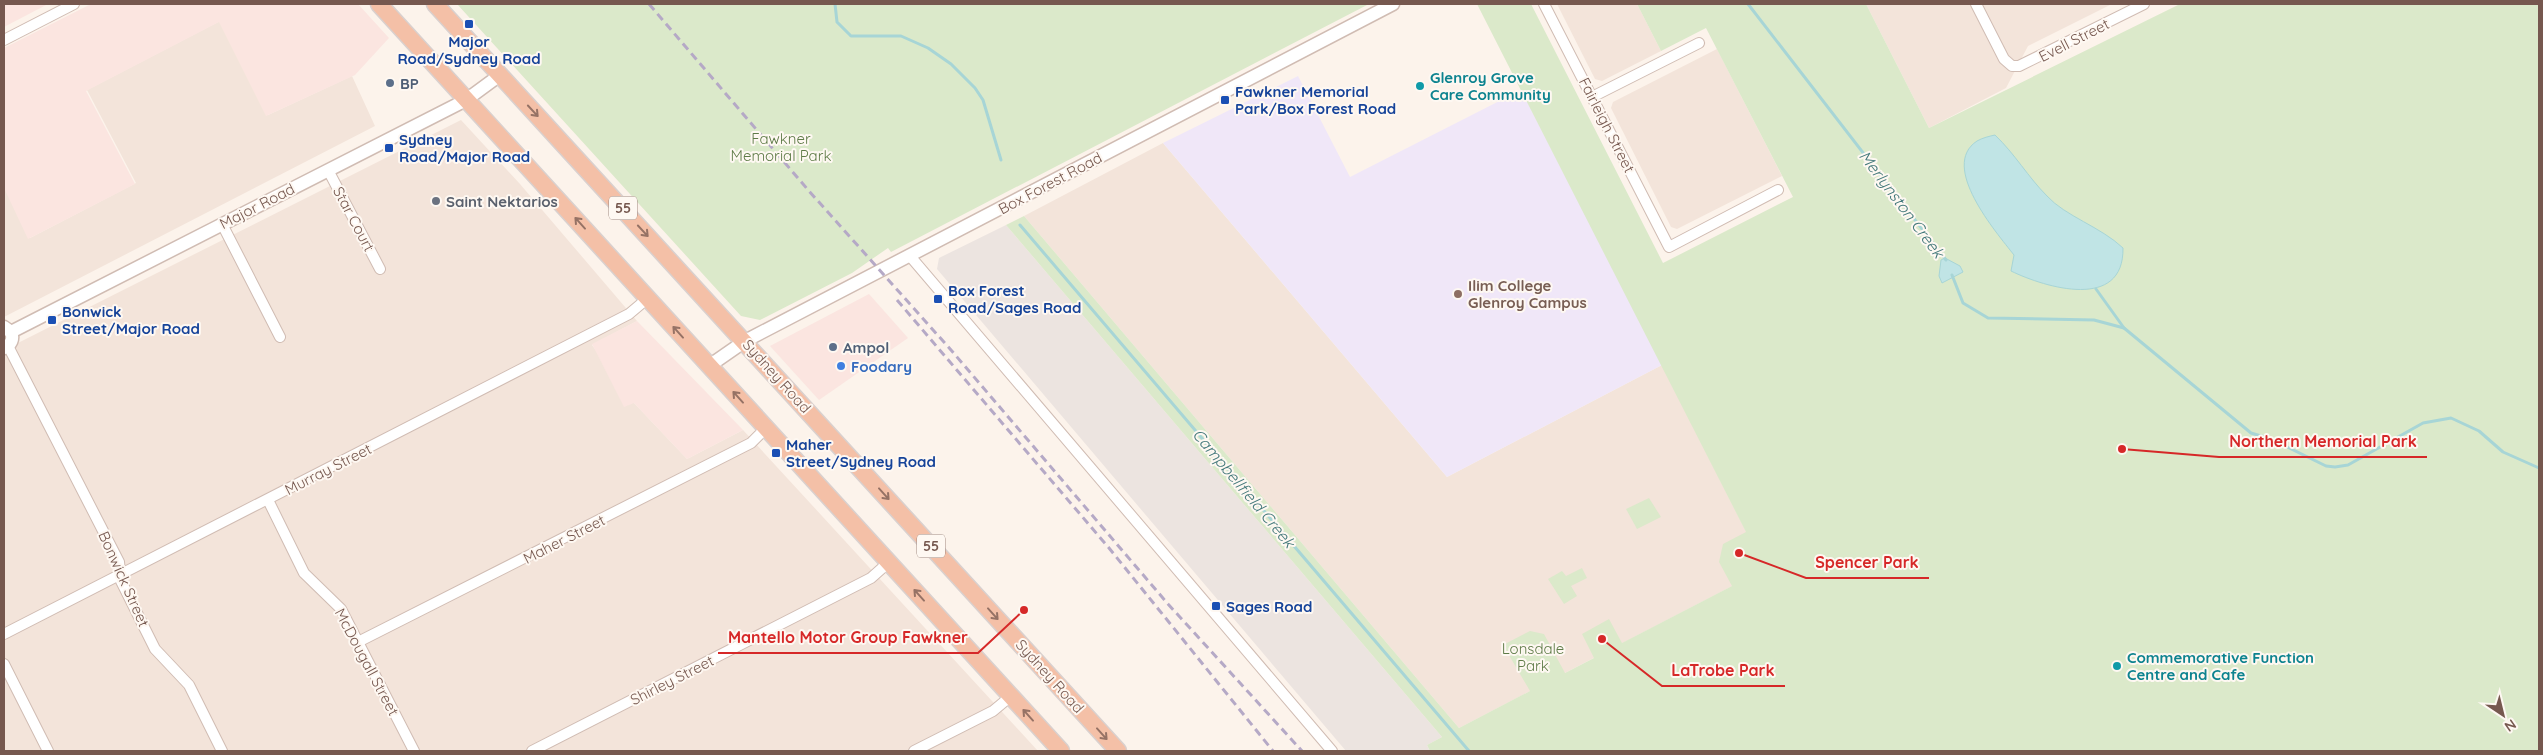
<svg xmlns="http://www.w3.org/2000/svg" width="2543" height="755" font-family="Quicksand,sans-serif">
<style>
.residential{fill:#f3e4da}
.commercial{fill:#fbe5e0}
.industrial{fill:#ece4e0}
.education{fill:#f0e7f8}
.green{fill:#dbe9ca}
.water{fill:#c0e4e5;stroke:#a7d5d6}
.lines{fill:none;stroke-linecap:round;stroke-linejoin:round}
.stream{stroke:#a7d5d6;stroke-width:3}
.minor-casing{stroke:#d0bcb3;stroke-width:12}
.tertiary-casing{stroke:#d0bcb3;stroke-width:15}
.trunk-casing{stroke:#d9d0ce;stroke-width:19}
.minor{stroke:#fff;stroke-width:10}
.tertiary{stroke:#fff;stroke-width:12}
.trunk{stroke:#f4c0a7;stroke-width:16}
.rail{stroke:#b5a9c6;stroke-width:3;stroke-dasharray:8 5;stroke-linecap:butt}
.oneway{stroke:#967265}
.transit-dot{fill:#1a4fb4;stroke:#fef8f2;stroke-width:2}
.service-dot{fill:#5c6f8a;stroke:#fef8f2;stroke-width:2}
.culture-dot{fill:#0f9aa8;stroke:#fef8f2;stroke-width:2}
.worship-dot{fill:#6b7280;stroke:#fef8f2;stroke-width:2}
.education-dot{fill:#8d6e63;stroke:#fef8f2;stroke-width:2}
.shop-dot{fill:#3f7fe0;stroke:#fef8f2;stroke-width:2}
.labels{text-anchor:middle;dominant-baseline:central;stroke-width:4;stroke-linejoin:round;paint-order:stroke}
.shield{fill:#fef8f2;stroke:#9f8880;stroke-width:1}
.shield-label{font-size:14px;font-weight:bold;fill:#76584f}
.street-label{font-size:15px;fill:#76584f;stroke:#fef8f2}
.transit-label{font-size:15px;font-weight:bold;fill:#164399;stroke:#fef8f2;text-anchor:start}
.culture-label{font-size:15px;font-weight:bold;fill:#0d838f;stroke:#fef8f2;text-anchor:start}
.service-label{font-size:15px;font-weight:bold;fill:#4e5e75;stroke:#fef8f2;text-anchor:start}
.park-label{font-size:15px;fill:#5e7b47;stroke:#fef8f2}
.worship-label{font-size:15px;font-weight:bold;fill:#5b616d;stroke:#fef8f2;text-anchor:start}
.education-label{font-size:15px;font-weight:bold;fill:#785e54;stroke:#fef8f2;text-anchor:start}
.shop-label{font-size:15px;font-weight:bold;fill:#366cbe;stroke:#fef8f2;text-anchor:start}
.water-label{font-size:16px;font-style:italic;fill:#42787a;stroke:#fef8f2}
.leader{fill:none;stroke:#d62828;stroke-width:2}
.callout-dot{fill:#d62828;stroke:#fef8f2;stroke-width:2}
.callout-label{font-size:16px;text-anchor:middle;font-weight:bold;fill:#d62828;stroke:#fef8f2;stroke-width:4;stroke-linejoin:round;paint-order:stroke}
</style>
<rect width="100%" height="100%" fill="#fcf3eb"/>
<g class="residential">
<path d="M1557,4H1637L1661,51L1602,81L1595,79Z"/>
<path d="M1866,4H2112L2028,46L2006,88L1929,128Z"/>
<path d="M220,21L268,115L352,76L375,126L4,317V185L30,238L136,183L87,90Z"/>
<path d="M1717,49L1782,176L1677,229L1671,227L1611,108L1613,102Z"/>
<path d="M461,120L520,184L637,321L592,345L634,403L687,459L743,430L1038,751H4V350Z"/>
<path d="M1163,143L1447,477L1662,365L1765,569L1459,728L1024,216Z"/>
</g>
<g class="commercial">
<path d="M4,4H48L4,27Z"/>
<path d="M91,4H358L389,38L355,75L266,116L219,22L86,91L135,184L28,239L4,188V48Z"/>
<path d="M869,294L908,338L819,400L770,346Z"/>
<path d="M637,321L743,430L687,459L634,403L624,407L592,344Z"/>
</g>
<path class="industrial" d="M1006,225L1442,737L1427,745L1430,751H1346L937,269L939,258Z"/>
<path class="education" d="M1298,76L1350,177L1521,90L1662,365L1447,477L1163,143Z"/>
<g class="green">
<path d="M457,4H1369L891,252L888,248L852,273L766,317L760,320L741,316Z"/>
<path d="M1477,4H1531L1663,263L1793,197L1706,28L1661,51L1637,4H1866L1929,128L2180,4H2539V751H1430L1427,745L1442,737L1006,225L1024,216L1459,728L1530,691L1503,645L1530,631L1544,634L1565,673L1594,658L1582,634L1609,619L1622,643L1732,586L1719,562L1723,544L1746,532Z"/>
<path d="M1649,498L1661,517L1637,529L1626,509Z"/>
<path d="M1582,568L1587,578L1571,586L1577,596L1564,604L1548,579L1562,571L1566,576Z"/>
</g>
<g class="water">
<path d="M1995,135C2015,154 2028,177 2047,196C2065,216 2101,227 2123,248C2124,311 2046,288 2011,271L2014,255C1996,232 1939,166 1977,141C1982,138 1990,136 1995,135Z"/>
<path d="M1945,258L1960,266L1963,272L1942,283L1939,276L1941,260Z"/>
</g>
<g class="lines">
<g class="stream">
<path d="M835,4L837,22L851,36H901L928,48L951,64L975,88L983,100L1001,160"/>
<path d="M1748,4L1946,260"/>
<path d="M1020,225L1469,751"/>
<path d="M1952,275L1963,303L1988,318L2094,320L2124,328"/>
<path d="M2096,289L2124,328L2251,433L2271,439L2326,466L2335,467L2348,465L2423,423L2451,418L2479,431L2503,452L2539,468"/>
</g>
<defs>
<g id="minor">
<path d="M1544,4L1669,247L1778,190"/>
<path d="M1976,4L2004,59L2012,66H2019L2144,4"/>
<path d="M4,40L74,4"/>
<path d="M1592,97L1699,43"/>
<path d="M328,170L380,269"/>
<path d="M222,224L280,337"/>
<path d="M910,256L1332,751"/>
<path d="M8,346L119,562L121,581L155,649L189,685L222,751"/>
<path d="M268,500L304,573L341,609L414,751"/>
<path d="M4,634L629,314L648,298"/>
<path d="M358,642L751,443L766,428"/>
<path d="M4,664L48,751"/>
<path d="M532,751L871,578L889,562"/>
<path d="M914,751L993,711L1011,696"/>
</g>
<g id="tertiary">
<path d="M4,327L11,332C14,339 11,345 4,348"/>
<path d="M11,332L466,100L500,75"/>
<path d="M709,366L745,341L1393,4"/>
</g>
<g id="trunk">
<path d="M379,4L1061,751"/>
<path d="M435,4L1118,751"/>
</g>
</defs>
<use href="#minor" class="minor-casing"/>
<use href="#tertiary" class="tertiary-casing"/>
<use href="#trunk" class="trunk-casing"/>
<use href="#minor" class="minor"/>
<use href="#tertiary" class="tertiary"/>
<use href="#trunk" class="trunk"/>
<g class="rail">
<path d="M649,4L809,191L951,350L1168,604L1302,751"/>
<path d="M897,300L1109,548L1273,751"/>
</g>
</g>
<defs><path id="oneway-shaft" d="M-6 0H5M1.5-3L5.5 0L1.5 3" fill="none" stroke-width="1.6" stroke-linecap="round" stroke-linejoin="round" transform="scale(1.25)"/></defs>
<g class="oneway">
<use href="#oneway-shaft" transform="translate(533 111) rotate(47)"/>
<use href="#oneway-shaft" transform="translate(580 223) rotate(-132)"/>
<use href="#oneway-shaft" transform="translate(643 231) rotate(47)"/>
<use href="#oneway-shaft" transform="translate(678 332) rotate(-132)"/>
<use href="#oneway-shaft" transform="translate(738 397) rotate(-132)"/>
<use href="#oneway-shaft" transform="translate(884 494) rotate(48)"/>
<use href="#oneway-shaft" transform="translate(919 595) rotate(-132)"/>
<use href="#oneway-shaft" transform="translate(993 614) rotate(48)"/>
<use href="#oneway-shaft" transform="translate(1028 715) rotate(-132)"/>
<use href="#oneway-shaft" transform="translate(1102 734) rotate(48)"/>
</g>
<g class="transit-dot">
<rect x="464" y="19" width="10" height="10" rx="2.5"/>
<rect x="1220" y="95" width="10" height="10" rx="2.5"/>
<rect x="384" y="143" width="10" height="10" rx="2.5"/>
<rect x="933" y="294" width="10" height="10" rx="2.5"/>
<rect x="47" y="315" width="10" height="10" rx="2.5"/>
<rect x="771" y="448" width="10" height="10" rx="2.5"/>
<rect x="1211" y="601" width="10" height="10" rx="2.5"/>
</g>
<g class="service-dot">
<circle cx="390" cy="83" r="5"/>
<circle cx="833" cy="347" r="5"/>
</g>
<g class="culture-dot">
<circle cx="1420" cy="86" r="5"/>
<circle cx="2117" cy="666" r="5"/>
</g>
<circle class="worship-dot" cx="436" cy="201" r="5"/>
<circle class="education-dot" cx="1458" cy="294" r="5"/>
<circle class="shop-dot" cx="841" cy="366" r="5"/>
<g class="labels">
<g class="shield">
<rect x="609" y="196.5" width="28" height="23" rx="4"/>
<rect x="917" y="534.5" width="28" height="23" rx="4"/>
</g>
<g class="shield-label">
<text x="623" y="208">55</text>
<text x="931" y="546">55</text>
</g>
<g class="street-label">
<text transform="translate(2074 40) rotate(-27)">Evell Street</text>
<text transform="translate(1607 125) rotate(63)">Fairleigh Street</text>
<text transform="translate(1050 183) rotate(-28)">Box Forest Road</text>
<text transform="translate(257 206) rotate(-27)">Major Road</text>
<text transform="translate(354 219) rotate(62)">Star Court</text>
<text transform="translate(777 376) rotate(48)">Sydney Road</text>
<text transform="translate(328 469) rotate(-27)">Murray Street</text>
<text transform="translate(564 539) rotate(-27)">Maher Street</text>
<text transform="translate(124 579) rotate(66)">Bonwick Street</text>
<text transform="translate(367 662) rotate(62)">McDougall Street</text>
<text transform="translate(1050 676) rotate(48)">Sydney Road</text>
<text transform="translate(672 680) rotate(-27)">Shirley Street</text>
</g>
<g class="transit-label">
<text x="469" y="41" text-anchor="middle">Major<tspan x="469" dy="17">Road/Sydney Road</tspan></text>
<text x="1235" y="91">Fawkner Memorial<tspan x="1235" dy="17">Park/Box Forest Road</tspan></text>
<text x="399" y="139">Sydney<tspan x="399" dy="17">Road/Major Road</tspan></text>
<text x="948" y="290">Box Forest<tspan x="948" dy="17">Road/Sages Road</tspan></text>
<text x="62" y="311">Bonwick<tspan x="62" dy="17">Street/Major Road</tspan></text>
<text x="786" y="444">Maher<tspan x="786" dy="17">Street/Sydney Road</tspan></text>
<text x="1226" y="606">Sages Road</text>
</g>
<g class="culture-label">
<text x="1430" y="77">Glenroy Grove<tspan x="1430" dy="17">Care Community</tspan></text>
<text x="2127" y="657">Commemorative Function<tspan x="2127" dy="17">Centre and Cafe</tspan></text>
</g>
<g class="service-label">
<text x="400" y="83">BP</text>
<text x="843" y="347">Ampol</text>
</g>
<g class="park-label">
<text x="781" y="138">Fawkner<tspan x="781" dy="17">Memorial Park</tspan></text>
<text x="1533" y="648">Lonsdale<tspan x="1533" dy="17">Park</tspan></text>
</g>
<g class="worship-label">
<text x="446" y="201">Saint Nektarios</text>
</g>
<g class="education-label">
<text x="1468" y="285">Ilim College<tspan x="1468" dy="17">Glenroy Campus</tspan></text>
</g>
<g class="shop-label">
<text x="851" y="366">Foodary</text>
</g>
<g class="water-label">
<text transform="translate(1902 204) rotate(53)">Merlynston Creek</text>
<text transform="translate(1244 488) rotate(50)">Campbellfield Creek</text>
</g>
</g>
<path class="leader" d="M2122 449L2219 457H2427M1739 553L1806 578H1929M1024 610L978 653H718M1602 639L1662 686H1785"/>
<g class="callout-dot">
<circle cx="2122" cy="449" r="5"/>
<circle cx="1739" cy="553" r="5"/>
<circle cx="1024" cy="610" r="5"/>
<circle cx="1602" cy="639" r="5"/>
</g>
<g class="callout-label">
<text x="2323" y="447">Northern Memorial Park</text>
<text x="1867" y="568">Spencer Park</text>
<text x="848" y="643">Mantello Motor Group Fawkner</text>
<text x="1723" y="676">LaTrobe Park</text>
</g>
<rect width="2543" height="755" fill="none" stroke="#76584f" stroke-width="10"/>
<g transform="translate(2503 715) rotate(145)" stroke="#fef8f2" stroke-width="4" paint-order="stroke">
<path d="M0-4L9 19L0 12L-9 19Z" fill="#76584f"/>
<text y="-8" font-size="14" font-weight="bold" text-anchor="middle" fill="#76584f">N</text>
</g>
</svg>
